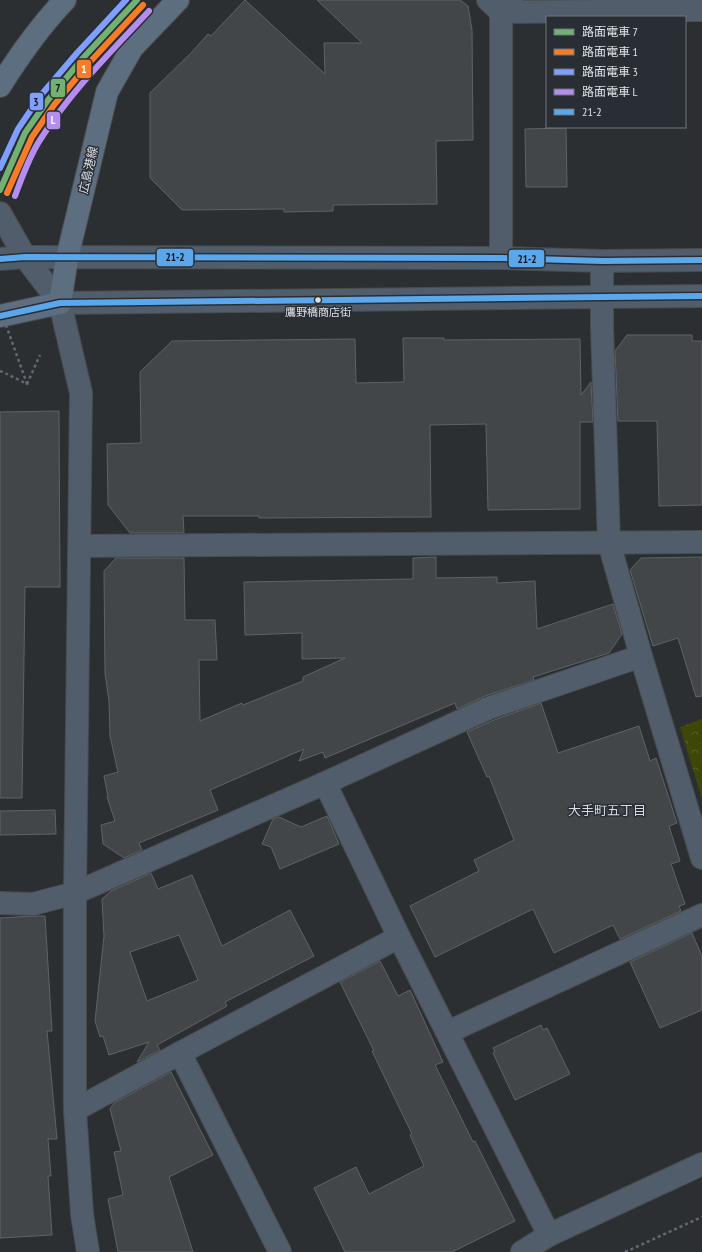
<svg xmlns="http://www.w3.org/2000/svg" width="702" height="1252" font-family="'PT Sans Narrow','Noto Sans JP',sans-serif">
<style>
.park{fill:url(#park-crowns)}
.building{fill:#434648;stroke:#606366;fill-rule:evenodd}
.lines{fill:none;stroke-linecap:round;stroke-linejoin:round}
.minor-casing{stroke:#494c4e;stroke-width:24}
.major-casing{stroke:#494c4e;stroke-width:24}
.path{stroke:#626973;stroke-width:2.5;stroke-dasharray:3 3;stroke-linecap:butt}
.minor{stroke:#515d6b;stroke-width:22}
.major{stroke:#5e6e81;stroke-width:22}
.path-bridge{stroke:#626973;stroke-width:2.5;stroke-dasharray:3 3;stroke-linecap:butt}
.bus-1-casing{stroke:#292e35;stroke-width:9}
.bus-1{stroke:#5aa8eb;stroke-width:6}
.tram-1-casing{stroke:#292e35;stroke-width:9}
.tram-2-casing{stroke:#292e35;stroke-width:9}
.tram-3-casing{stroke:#292e35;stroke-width:9}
.tram-4-casing{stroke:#292e35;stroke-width:9}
.tram-1{stroke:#71b171;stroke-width:6}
.tram-2{stroke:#f87c26;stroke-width:6}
.tram-3{stroke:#809eff;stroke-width:6}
.tram-4{stroke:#b58df1;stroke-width:6}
.bus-dot{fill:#dee2e7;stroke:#292e35;stroke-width:1.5}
.labels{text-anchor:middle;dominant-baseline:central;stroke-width:3;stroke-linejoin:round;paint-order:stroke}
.bus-label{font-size:11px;fill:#dee2e7;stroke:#292e35}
.street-label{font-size:12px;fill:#dee2e7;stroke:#292e35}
.neighbourhood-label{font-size:13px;fill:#d5dce5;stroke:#292e35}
.line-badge{stroke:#292e35;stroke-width:1.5}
.badge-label{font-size:11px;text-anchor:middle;font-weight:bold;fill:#fff}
.pale-badge-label{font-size:11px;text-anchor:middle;font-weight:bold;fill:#111}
</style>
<defs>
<pattern id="park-crowns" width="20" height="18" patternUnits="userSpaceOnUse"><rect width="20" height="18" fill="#3f4707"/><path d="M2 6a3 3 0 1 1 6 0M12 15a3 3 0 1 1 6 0" fill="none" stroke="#5a612b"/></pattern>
</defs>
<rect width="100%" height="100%" fill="#2c2f32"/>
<path class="park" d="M702,719V799L680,727Z"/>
<g class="building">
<path d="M245,0L325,74L324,43H362L317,0H460L468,6L472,30L473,140L436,141L437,204L333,205V211L284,212V209L182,210L150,178V93L192,52L208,34L211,36Z"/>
<path d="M566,128L567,187H526L525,129Z"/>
<path d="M627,335H692V341H702V505L659,506L657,421H618L615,351Z"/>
<path d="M403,338H444V340L580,339L581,395L591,382L593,422H580V509L488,510L486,424L430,425L431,517L259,518V516H183L184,533H130L108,505L107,444L141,443L140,372L172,341L355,339L356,383L404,382Z"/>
<path d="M59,411L60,587H25L22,798H0V412Z"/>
<path d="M436,557V578L497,577V583L535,581L537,629L613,604L622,634L609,653L533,677L534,680L485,696L457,709L455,703L325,758L323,752L299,761L304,749L210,790L218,810L139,843L142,850L124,858L103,844L101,825L115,821L107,797H108L104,776L118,772L110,736L109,701L105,673L104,571L116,558H184L185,620H215L217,660H199L200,721L242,703L243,705L303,681V677L345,658L302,659V633L245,635L244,582L413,579V558Z"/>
<path d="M702,557V696L696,697L678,638L653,646L630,570L641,558Z"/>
<path d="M541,703L558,753L639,726L650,761L656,758L677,823L669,826L680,861L671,864L685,904L679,906L681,911L620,939L613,925L554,953L533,909L435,957L410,906L479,871L474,860L514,840L489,776L487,777L467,732L494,720Z"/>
<path d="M55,810L56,834L0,835V811Z"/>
<path d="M327,816L339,844L280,869L271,847L262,844L273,819L279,817L301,827Z"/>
<path d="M151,873L158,889L192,875L222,946L290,910L314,956L225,1002L227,1006L157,1045L160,1050L137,1062L149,1042L109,1055L103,1036L100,1037L95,1021L104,936L102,899L111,891ZM179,935L198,980L147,1001L130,952Z"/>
<path d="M33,916H45L52,1031H47L57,1139H48L51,1176H48L52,1235L0,1238V918Z"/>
<path d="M692,933L702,956V1010L660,1028L630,962Z"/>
<path d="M380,961L398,996L410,990L443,1062L435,1065L473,1142L475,1141L515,1221L452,1252H345L314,1188L356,1167L369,1194L424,1166L410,1135L412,1134L372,1051H374L340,982Z"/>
<path d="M541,1025L543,1030L547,1028L570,1074L515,1100L493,1053L495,1052L493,1048Z"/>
<path d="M171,1072L213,1155L169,1177L193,1252H118L108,1199L123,1195L114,1152L121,1151L110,1109L114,1103Z"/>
</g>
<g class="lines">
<defs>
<g id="minor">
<path d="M488,0L501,12L702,10"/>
<path d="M0,213L25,257L60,303L81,393L75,893V1110L82,1214L88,1252"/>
<path d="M501,258V12L512,0"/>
<path d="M0,259L25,257L501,258L602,261L702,260"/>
<path d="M602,261V327L609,543L641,656L702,858"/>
<path d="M60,303L702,296"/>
<path d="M80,546L702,542"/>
<path d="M325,783L399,937L549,1235"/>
<path d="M0,903L33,904L75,893L325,783L489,708L641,656"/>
<path d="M448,1032L702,915"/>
<path d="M180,1053L280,1252"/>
<path d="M75,1110L180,1053L399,937"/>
<path d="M522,1252L549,1235L702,1164"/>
</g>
<g id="major">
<path d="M0,86C19,56 40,26 65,0"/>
<path d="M0,316L60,303L67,258L107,92L132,48L178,0"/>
</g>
</defs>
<use href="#minor" class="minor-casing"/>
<use href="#major" class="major-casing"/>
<g class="path">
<path d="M0,371L7,374"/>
<path d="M27,384L40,355"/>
<path d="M625,1252L702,1217"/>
</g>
<use href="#minor" class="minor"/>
<use href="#major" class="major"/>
<path class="path-bridge" d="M0,308L27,384L7,374"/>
<defs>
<g id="bus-1">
<path d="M0,259L25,257L501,258L602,261L702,260"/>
<path d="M0,316L60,303L702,296"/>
</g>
</defs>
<use href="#bus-1" class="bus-1-casing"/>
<use href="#bus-1" class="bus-1"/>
<defs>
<path id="tram-1" d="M0,190L25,133L48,100L83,58L137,0"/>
<path id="tram-2" d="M7,193L32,137L54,105L89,63L143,5"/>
<path id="tram-3" d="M0,168L18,129L41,95L77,53L126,0"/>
<path id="tram-4" d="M15,196C22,177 29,157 40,140C70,92 111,52 149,11"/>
</defs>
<use href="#tram-1" class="tram-1-casing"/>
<use href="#tram-2" class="tram-2-casing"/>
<use href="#tram-3" class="tram-3-casing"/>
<use href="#tram-4" class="tram-4-casing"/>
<use href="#tram-1" class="tram-1"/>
<use href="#tram-2" class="tram-2"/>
<use href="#tram-3" class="tram-3"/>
<use href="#tram-4" class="tram-4"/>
</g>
<circle class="bus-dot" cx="318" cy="300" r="3.5"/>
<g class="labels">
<g class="bus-label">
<text x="318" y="312">鷹野橋商店街</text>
</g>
<g class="street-label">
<text transform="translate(88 170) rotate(-77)">広島港線</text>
</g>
<g class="neighbourhood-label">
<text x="607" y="810">大手町五丁目</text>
</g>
</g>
<g class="line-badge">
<rect x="76" y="59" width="16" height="20" rx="4" fill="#f87c26"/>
<rect x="50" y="78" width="16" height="20" rx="4" fill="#71b171"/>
<rect x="29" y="92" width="15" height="19" rx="4" fill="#809eff"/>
<rect x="46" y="111" width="15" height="19" rx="4" fill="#b58df1"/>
<rect x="156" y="248" width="38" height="19" rx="4" fill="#5aa8eb"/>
<rect x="508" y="249" width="37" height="19" rx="4" fill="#5aa8eb"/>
</g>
<g class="badge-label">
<text x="84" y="73">1</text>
<text x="53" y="124">L</text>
</g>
<g class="pale-badge-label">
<text x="58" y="92">7</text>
<text x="36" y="106">3</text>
<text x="175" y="261">21-2</text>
<text x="527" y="263">21-2</text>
</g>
<rect x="546" y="16" width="140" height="112" fill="#292e35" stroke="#71767c"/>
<rect x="554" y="29" width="20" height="6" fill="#71b171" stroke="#71767c"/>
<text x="582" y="36" font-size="12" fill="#dee2e7">路面電車 7</text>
<rect x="554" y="49" width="20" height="6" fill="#f87c26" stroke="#71767c"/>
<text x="582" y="56" font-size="12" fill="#dee2e7">路面電車 1</text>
<rect x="554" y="69" width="20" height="6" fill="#809eff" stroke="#71767c"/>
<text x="582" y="76" font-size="12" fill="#dee2e7">路面電車 3</text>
<rect x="554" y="89" width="20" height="6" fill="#b58df1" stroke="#71767c"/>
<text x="582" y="96" font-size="12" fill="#dee2e7">路面電車 L</text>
<rect x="554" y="109" width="20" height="6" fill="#5aa8eb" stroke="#71767c"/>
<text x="582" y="116" font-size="12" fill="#dee2e7">21-2</text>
</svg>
